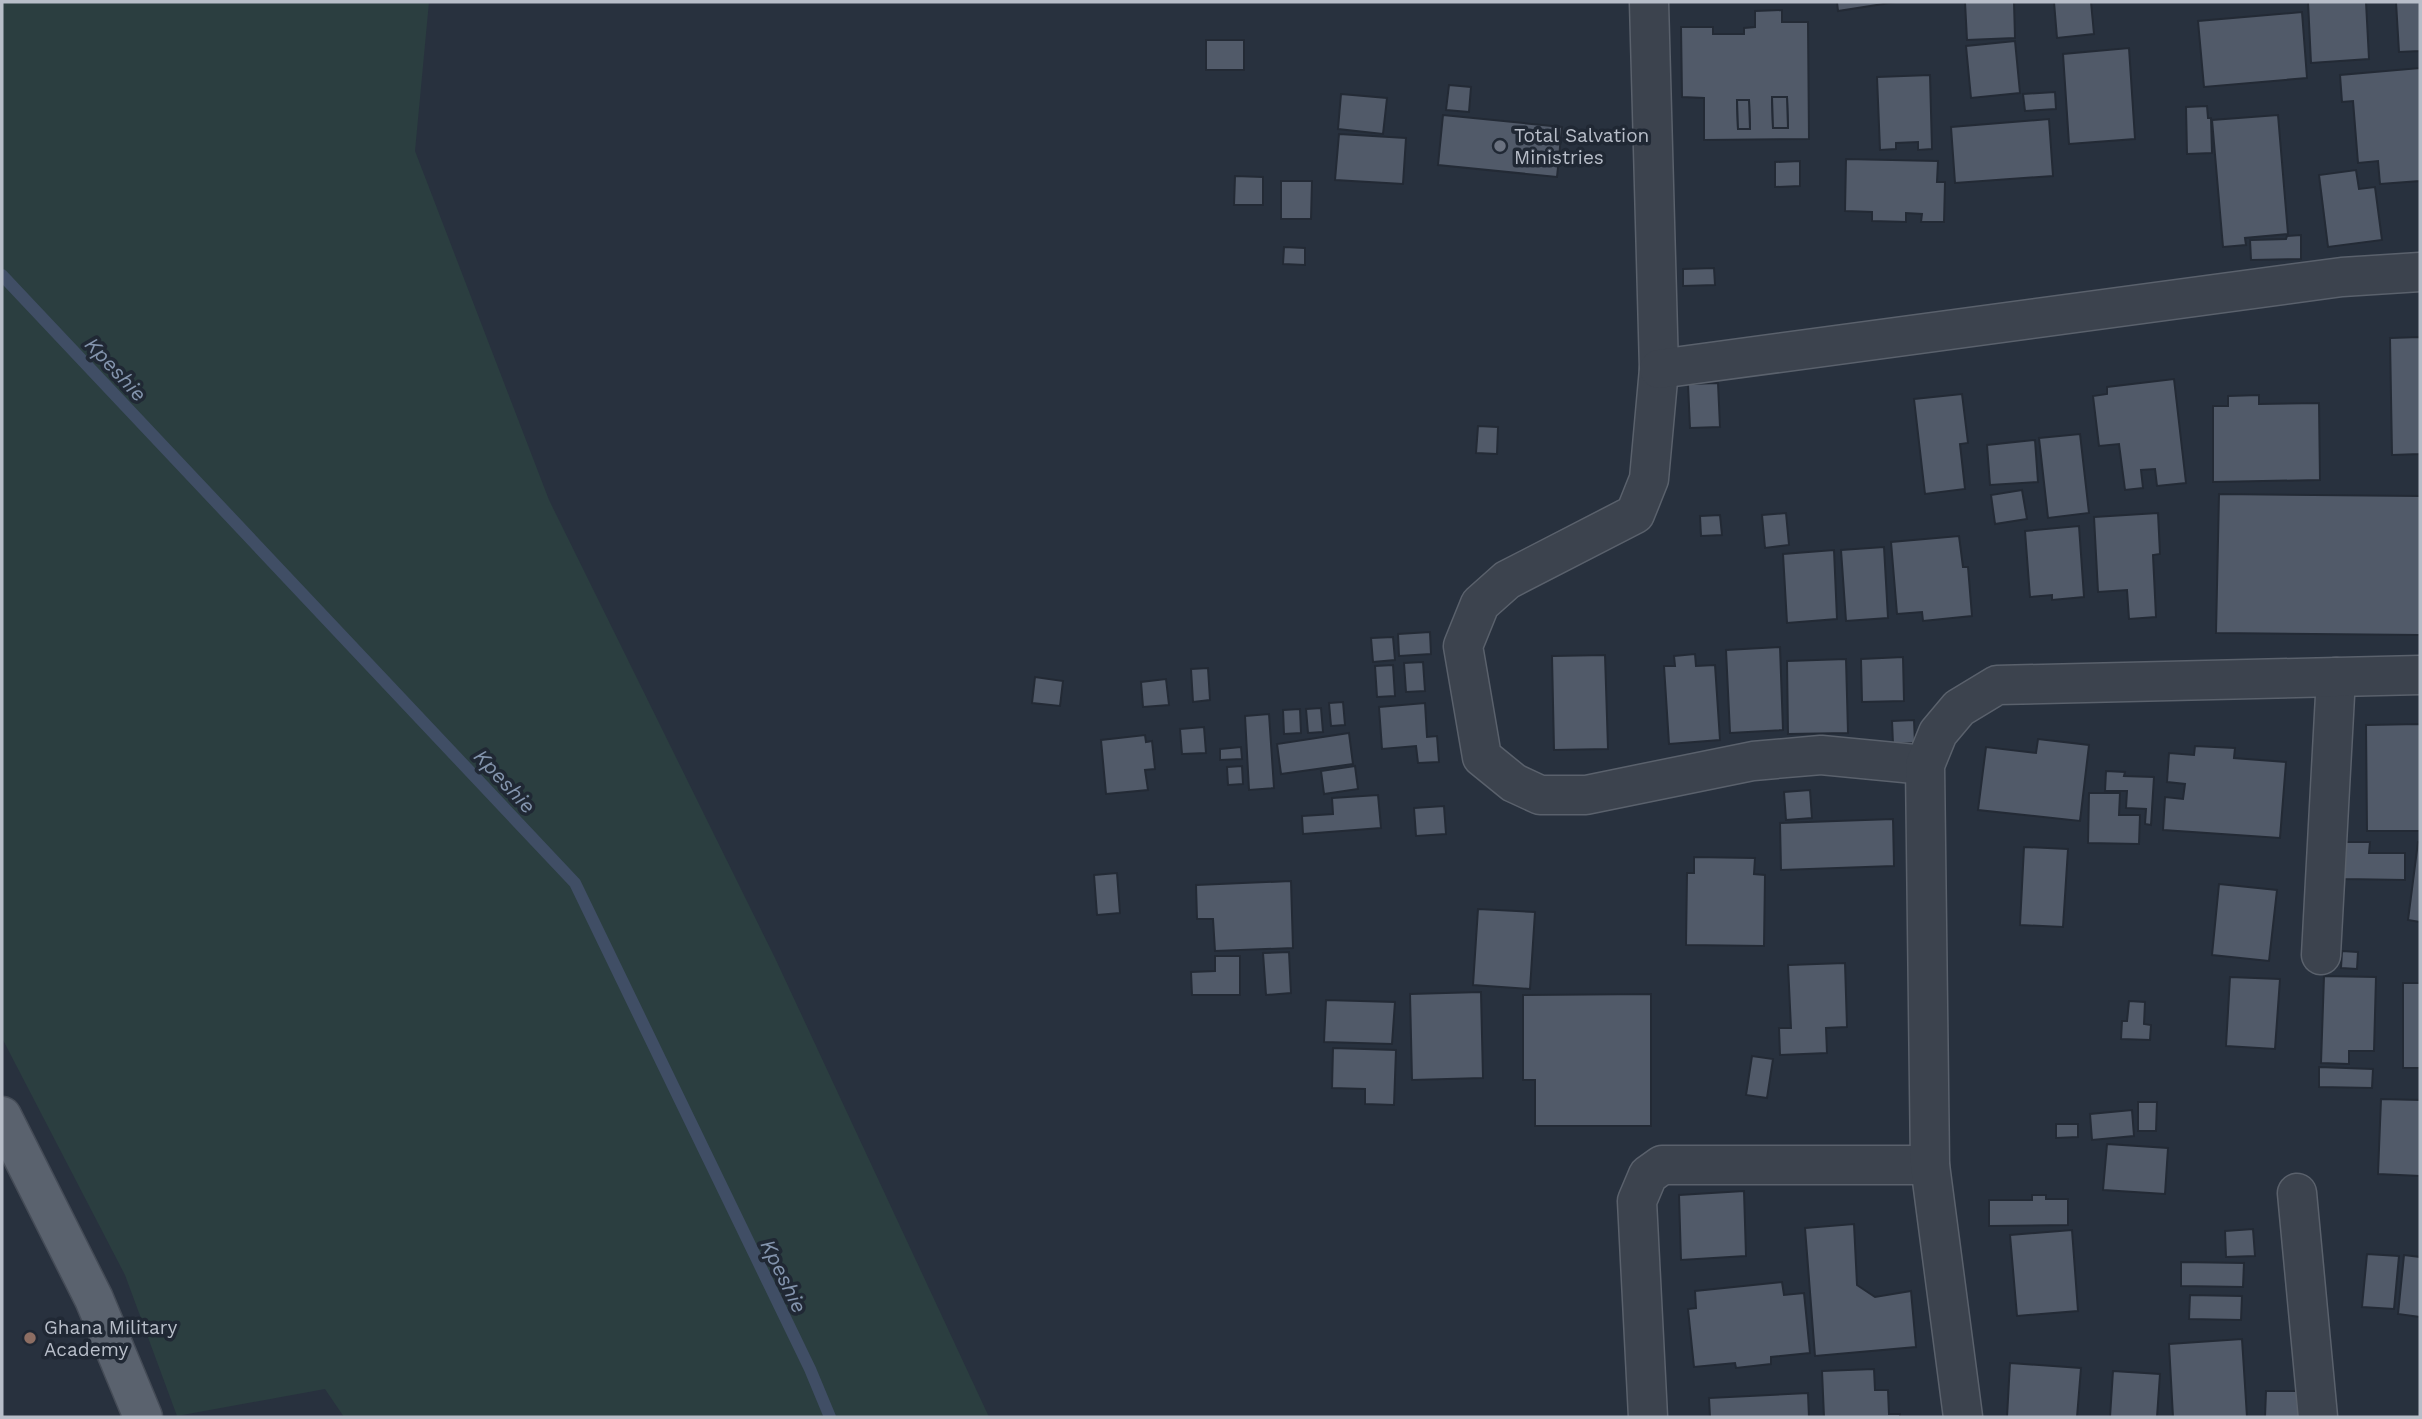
<svg xmlns="http://www.w3.org/2000/svg" width="2422" height="1419" font-family="'Work Sans',sans-serif">
<style>
.green{fill:#2b3e40}
.lines{fill:none;stroke-linecap:round;stroke-linejoin:round}
.stream{stroke:#404e65;stroke-width:12}
.building{fill:#515a69;stroke:#232a35;stroke-width:2;fill-rule:evenodd}
.minor-casing{stroke:#5a616c;stroke-width:41}
.major-casing{stroke:#454c57;stroke-width:41}
.minor{stroke:#3c434e;stroke-width:38}
.major{stroke:#5a626e;stroke-width:38}
.worship-dot{fill:#6b7280;stroke:#202834;stroke-width:2.5}
.education-dot{fill:#8d6e63;stroke:#202834;stroke-width:2.5}
.labels{text-anchor:middle;dominant-baseline:central;stroke-width:7;stroke-linejoin:round;paint-order:stroke}
.poi-label{font-size:19px;fill:#b8bec9;stroke:#202834;text-anchor:start}
.water-label{font-size:21px;font-style:italic;fill:#8394ad;stroke:#202834}
</style>
<rect width="100%" height="100%" fill="#28313e"/>
<path class="green" d="M2,2H429L415,151L549,500L775,958L989,1417H344L325,1389L177,1416L125,1275L2,1038Z"/>
<g class="lines">
<path class="stream" d="M2,275L575,883L810,1369L830,1417"/>
</g>
<g class="building">
<path d="M1837,2H1896L1838,11Z"/>
<path d="M1965,2H2014L2015,38L1967,40Z"/>
<path d="M2054,2H2091L2094,34L2057,38Z"/>
<path d="M2308,2H2366L2369,59L2311,63Z"/>
<path d="M2396,2H2420V51L2399,52Z"/>
<path d="M1782,10V22H1808L1809,139L1704,140V98L1682,97L1681,27H1713V34H1744V28L1755,27V11ZM1772,97H1787L1788,128H1773ZM1737,100H1749L1750,129H1738Z"/>
<path d="M2302,12L2307,78L2204,87L2198,21Z"/>
<rect x="1206" y="40" width="38" height="30"/>
<path d="M2015,41L2020,93L1971,98L1966,46Z"/>
<path d="M2129,48L2135,139L2069,144L2063,54Z"/>
<path d="M2420,68V181L2380,184L2378,161L2358,163L2353,101L2342,102L2340,75Z"/>
<path d="M1930,75L1932,149L1918,150V142L1896,143V149L1880,150L1877,77Z"/>
<path d="M1449,85L1471,87L1469,112L1446,110Z"/>
<path d="M2055,92L2056,109L2025,111L2023,94Z"/>
<path d="M1341,94L1387,98L1383,134L1338,129Z"/>
<path d="M1772,97H1787L1788,128H1773Z"/>
<path d="M1737,100H1749L1750,129H1738Z"/>
<path d="M2207,106L2208,118H2211L2212,153L2187,154L2186,107Z"/>
<path d="M1443,115L1562,127L1557,177L1438,165Z"/>
<path d="M2278,115L2288,234L2245,238L2246,245L2223,247L2212,120Z"/>
<path d="M2049,119L2053,176L1955,183L1951,127Z"/>
<path d="M1339,134L1406,138L1403,184L1335,180Z"/>
<path d="M1846,159L1938,161L1937,182H1945L1944,222H1921L1922,214L1906,213V222L1872,221V212L1845,211Z"/>
<path d="M1800,161V186L1775,187V162Z"/>
<path d="M2356,170L2359,189L2375,187L2382,240L2328,247L2319,175Z"/>
<path d="M1235,176L1263,177V205H1234Z"/>
<path d="M1281,181H1312L1311,219H1281Z"/>
<path d="M2301,235V259L2251,260L2250,240L2286,239L2287,236Z"/>
<path d="M1284,247L1305,248V265L1283,264Z"/>
<path d="M1714,268L1715,285L1683,286V269Z"/>
<path d="M2420,337V454L2392,455L2390,338Z"/>
<path d="M2174,379L2186,483L2157,486L2155,469L2141,470L2143,488L2125,490L2119,444L2099,446L2093,396L2107,394V387Z"/>
<path d="M1718,383L1720,427L1690,428L1688,384Z"/>
<path d="M1962,394L1968,443L1960,444L1965,489L1925,494L1914,399Z"/>
<path d="M2259,395V404L2319,403L2320,480L2213,482V406H2228V396Z"/>
<path d="M1478,426L1498,427L1497,454L1476,453Z"/>
<path d="M2080,434L2089,513L2048,518L2039,438Z"/>
<path d="M2035,440L2038,482L1990,485L1987,445Z"/>
<path d="M2022,490L2027,519L1995,524L1991,495Z"/>
<path d="M2219,494L2420,496V635L2216,633Z"/>
<path d="M1786,513L1789,545L1765,548L1762,515Z"/>
<path d="M2158,513L2160,554L2153,555L2156,617L2129,619L2127,590L2098,592L2094,517Z"/>
<path d="M1720,515L1722,535L1701,536L1700,516Z"/>
<path d="M2079,526L2084,597L2052,600V595L2030,597L2025,531Z"/>
<path d="M1959,536L1963,567H1968L1972,616L1923,621L1922,612L1897,614L1891,542Z"/>
<path d="M1884,547L1888,618L1846,621L1841,550Z"/>
<path d="M1834,550L1837,619L1787,623L1783,554Z"/>
<path d="M1430,632L1431,654L1399,656L1398,634Z"/>
<path d="M1393,637L1395,660L1373,662L1371,638Z"/>
<path d="M1780,647L1783,730L1730,733L1726,650Z"/>
<path d="M1695,654L1696,666L1715,665L1720,740L1669,744L1664,666H1675L1674,656Z"/>
<path d="M1605,655L1608,749L1554,750L1552,656Z"/>
<path d="M1903,657L1904,701L1862,702L1861,659Z"/>
<path d="M1846,659L1848,733L1788,734L1787,661Z"/>
<path d="M1423,662L1425,691L1406,692L1404,663Z"/>
<path d="M1393,665L1395,696L1377,697L1375,666Z"/>
<path d="M1208,668L1210,700L1193,702L1191,669Z"/>
<path d="M1035,677L1063,681L1060,706L1032,703Z"/>
<path d="M1166,679L1169,705L1143,707L1141,682Z"/>
<path d="M1343,702L1345,725L1331,726L1329,703Z"/>
<path d="M1425,703L1427,737L1437,736L1439,762L1418,763L1416,746L1382,749L1379,707Z"/>
<path d="M1321,708L1323,732L1308,733L1306,709Z"/>
<path d="M1300,709L1301,733L1284,734L1283,710Z"/>
<path d="M1269,714L1274,788L1249,790L1245,716Z"/>
<path d="M1914,720L1915,743L1893,744L1892,721Z"/>
<path d="M2420,724V831H2367L2366,725Z"/>
<path d="M1204,727L1206,753L1182,754L1180,729Z"/>
<path d="M1349,733L1353,764L1281,774L1277,744Z"/>
<path d="M1145,735L1146,742L1152,741L1155,769L1145,770L1148,790L1106,794L1101,740Z"/>
<path d="M2038,739L2089,745L2080,821L1978,810L1986,747L2036,753Z"/>
<path d="M2195,746L2235,748L2234,758L2286,762L2280,838L2163,830L2165,797L2183,799L2185,784L2167,782L2169,753L2194,755Z"/>
<path d="M1241,747L1242,759L1220,760V749Z"/>
<path d="M1242,766L1243,784L1228,785L1227,767Z"/>
<path d="M1355,766L1358,789L1324,794L1321,771Z"/>
<path d="M2106,771L2125,772L2124,776L2154,777L2151,825L2145,824L2146,809L2126,808L2127,791H2105Z"/>
<path d="M1810,790L1812,818L1786,820L1784,792Z"/>
<path d="M2089,793H2120L2119,815H2140L2139,844L2088,843Z"/>
<path d="M1378,795L1381,828L1303,834L1302,816L1333,814L1332,798Z"/>
<path d="M1444,806L1446,834L1416,836L1414,808Z"/>
<path d="M1893,819L1894,866L1781,870L1780,823Z"/>
<path d="M2344,842H2370L2369,853H2405V880L2343,879Z"/>
<path d="M2418,842H2420V922L2408,920Z"/>
<path d="M2024,847L2068,849L2063,927L2020,925Z"/>
<path d="M1694,857L1755,858L1754,874L1765,875L1764,946L1686,945L1687,873H1694Z"/>
<path d="M1117,873L1120,913L1097,915L1094,875Z"/>
<path d="M1291,881L1293,948L1215,951L1213,919H1197L1196,885Z"/>
<path d="M2219,884L2277,890L2269,961L2212,955Z"/>
<path d="M1478,909L1535,912L1530,989L1473,985Z"/>
<path d="M2342,951L2358,952L2357,969L2341,968Z"/>
<path d="M1289,952L1291,993L1266,995L1263,953Z"/>
<path d="M1215,956H1240V995H1192L1191,972L1215,971Z"/>
<path d="M1845,963L1847,1027L1826,1028L1827,1053L1780,1055L1779,1028H1791L1788,965Z"/>
<path d="M2324,976L2376,977L2374,1051H2349V1064L2321,1063Z"/>
<path d="M2230,977L2280,979L2275,1049L2226,1046Z"/>
<path d="M2403,983H2420V1081V1068H2403Z"/>
<path d="M1481,992L1483,1078L1412,1080L1410,994Z"/>
<path d="M1651,994V1126H1535V1080H1523V995Z"/>
<path d="M1326,1000L1395,1002L1392,1044L1324,1042Z"/>
<path d="M2129,1001L2145,1002L2144,1024L2151,1025L2150,1040L2121,1039L2122,1021H2127Z"/>
<path d="M1333,1048L1396,1050L1394,1105L1365,1104V1089L1332,1088Z"/>
<path d="M1752,1056L1773,1059L1767,1098L1746,1095Z"/>
<path d="M2319,1067L2373,1069L2372,1088L2319,1087Z"/>
<path d="M2381,1099L2420,1100V1176L2378,1174Z"/>
<path d="M2138,1102H2157L2156,1131H2138Z"/>
<path d="M2132,1110L2134,1136L2092,1140L2090,1114Z"/>
<path d="M2056,1124H2078V1137L2056,1138Z"/>
<path d="M2107,1144L2168,1148L2165,1194L2103,1190Z"/>
<path d="M1744,1191L1746,1256L1681,1260L1679,1195Z"/>
<path d="M2032,1195H2046V1199H2068V1225L1989,1226V1200H2032Z"/>
<path d="M1854,1224L1857,1285L1875,1297L1911,1291L1916,1347L1815,1356L1805,1228Z"/>
<path d="M2253,1229L2255,1256L2226,1257L2225,1231Z"/>
<path d="M2072,1230L2078,1311L2017,1316L2010,1235Z"/>
<path d="M2367,1254L2399,1256L2394,1309L2362,1307Z"/>
<path d="M2404,1255L2420,1257V1317L2398,1314Z"/>
<path d="M2181,1262L2244,1263L2243,1287L2181,1286Z"/>
<path d="M1782,1282L1784,1295L1804,1293L1810,1353L1771,1357V1364L1736,1368L1735,1363L1694,1367L1688,1309L1696,1308L1695,1291Z"/>
<path d="M2190,1295L2242,1296L2241,1320L2189,1319Z"/>
<path d="M2242,1339L2247,1417H2173L2169,1344Z"/>
<path d="M2010,1363L2081,1368L2077,1417H2007Z"/>
<path d="M1874,1369L1875,1390H1888L1889,1414H1900V1417H1824L1822,1371Z"/>
<path d="M2113,1371L2160,1374L2157,1417H2110Z"/>
<path d="M2266,1391H2304V1417H2265Z"/>
<path d="M1808,1393L1809,1417H1710L1709,1398Z"/>
</g>
<g class="lines">
<defs>
<g id="minor">
<path d="M1649,2L1659,369L1649,479L1635,514L1507,580L1480,604L1463,646L1482,757L1514,783L1540,795H1586L1753,761L1821,755L1925,765"/>
<path d="M1659,369L2342,277L2420,272"/>
<path d="M2321,955L2336,677"/>
<path d="M2297,1193L2318,1417"/>
<path d="M1648,1417L1637,1201L1648,1175L1662,1165H1930"/>
<path d="M1963,1417L1930,1165L1925,765L1938,733L1959,708L1997,685L2420,675"/>
</g>
<path id="major" d="M2,1116L94,1299L143,1417"/>
</defs>
<use href="#minor" class="minor-casing"/>
<use href="#major" class="major-casing"/>
<use href="#minor" class="minor"/>
<use href="#major" class="major"/>
</g>
<circle class="worship-dot" cx="1500" cy="146" r="7"/>
<circle class="education-dot" cx="30" cy="1338" r="7"/>
<g class="labels">
<g class="poi-label">
<text x="1514" y="135">Total Salvation<tspan x="1514" dy="22">Ministries</tspan></text>
<text x="44" y="1327">Ghana Military<tspan x="44" dy="22">Academy</tspan></text>
</g>
<g class="water-label">
<text transform="translate(116 369) rotate(47)">Kpeshie</text>
<text transform="translate(505 781) rotate(47)">Kpeshie</text>
<text transform="translate(784 1276) rotate(64)">Kpeshie</text>
</g>
</g>
<rect width="2422" height="1419" fill="none" stroke="#b8bec9" stroke-width="7"/>
</svg>
